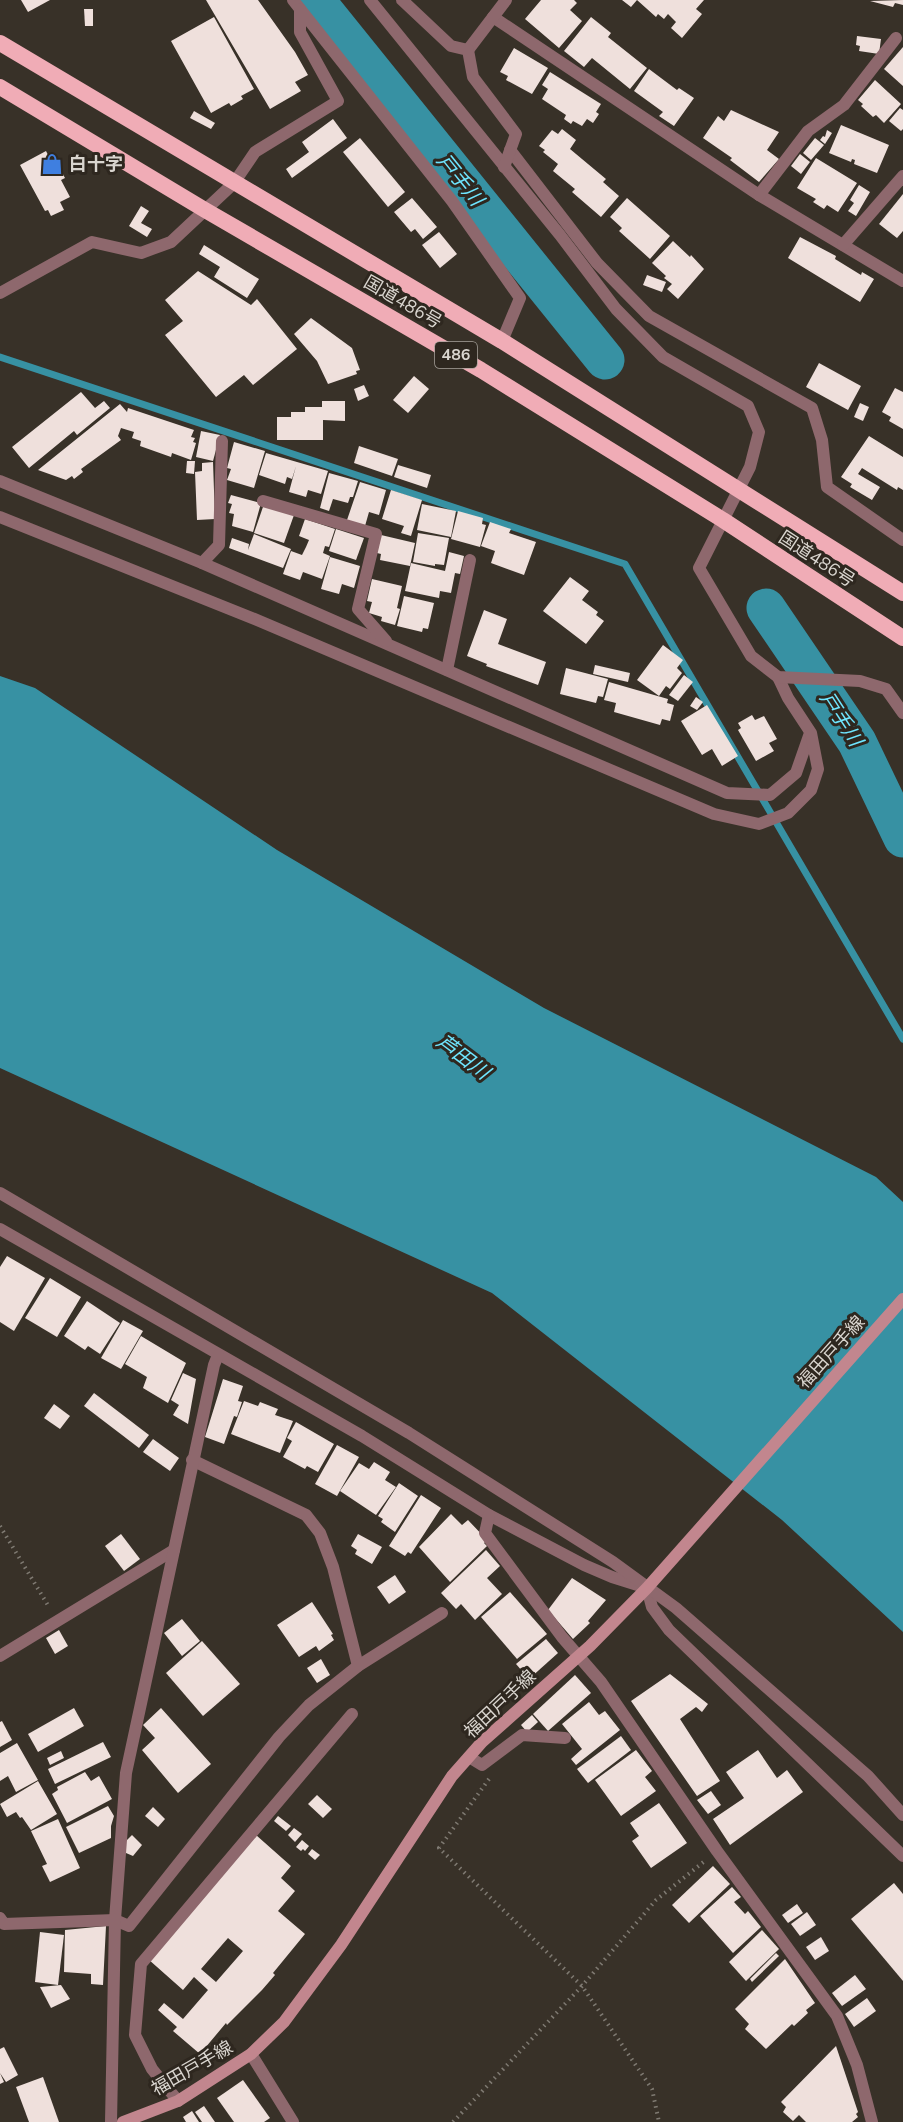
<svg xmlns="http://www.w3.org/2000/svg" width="903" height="2122" font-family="'Nunito Sans','Noto Sans JP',sans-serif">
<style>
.water{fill:#3791a3}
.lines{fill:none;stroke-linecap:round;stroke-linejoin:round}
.stream{stroke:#3791a3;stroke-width:7}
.river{stroke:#3791a3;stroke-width:39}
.building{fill:#efe0dc;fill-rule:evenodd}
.path{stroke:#7f7a72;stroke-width:4;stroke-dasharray:1.5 4.5;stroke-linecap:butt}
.service{stroke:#8e686d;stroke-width:12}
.minor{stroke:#8e686d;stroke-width:12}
.tertiary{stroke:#8e686d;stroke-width:12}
.secondary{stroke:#c2868e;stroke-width:12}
.trunk{stroke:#f0acb6;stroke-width:16}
.labels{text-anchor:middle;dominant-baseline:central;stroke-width:6;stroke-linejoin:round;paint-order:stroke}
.shield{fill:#2e271f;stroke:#a6a19a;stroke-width:1.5}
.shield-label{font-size:16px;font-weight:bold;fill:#d9d5cf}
.poi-label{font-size:18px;font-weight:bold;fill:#d9d5cf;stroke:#2e271f;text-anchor:start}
.street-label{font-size:18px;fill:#d9d5cf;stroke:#2e271f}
.water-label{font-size:20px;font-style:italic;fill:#6fe6ff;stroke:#2e271f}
</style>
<rect width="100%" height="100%" fill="#383128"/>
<path class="water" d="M0,676L35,688L277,850L544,1008L876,1177L903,1202V1632L782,1520L492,1293L0,1068Z"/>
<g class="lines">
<path class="stream" d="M0,357L625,564L903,1039"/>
<g class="river">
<path d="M315,0L605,360"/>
<path d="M766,608L857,742L903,838"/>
</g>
</g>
<g class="building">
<path d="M21,0H50L28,12Z"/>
<path d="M206,0H258L295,52L308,75L295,82L301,91L270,109Z"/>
<path d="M541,0H574L577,3L570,10L582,21L559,48L525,19Z"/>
<path d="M622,0H704L696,9L702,14L682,38L671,28L676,22L668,14L664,19L658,14L656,17L637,0L631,7Z"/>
<path d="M903,0V5L895,3L893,7L870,1Z"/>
<path d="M84,9H93V26H85Z"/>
<path d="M214,17L254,89L241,96L243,99L231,106L229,103L211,113L171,41Z"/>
<path d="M591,17L611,33L608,37L647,68L630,89L592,58L584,67L564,51Z"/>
<path d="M857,36L881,39L879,54L859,51L860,46L856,45Z"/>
<path d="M903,47V86L884,69Z"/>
<path d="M514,48L548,68L532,94L506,80L508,76L500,72Z"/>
<path d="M649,69L677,90L679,88L694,98L674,126L659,116L663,112L634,91Z"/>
<path d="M550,72L601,104L596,112L599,114L593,123L587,119L582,126L573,121L571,124L564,119L566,115L542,99L548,89L542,85Z"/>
<path d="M875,80L901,104L884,123L876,115L873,117L861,106L863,104L858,100Z"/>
<path d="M900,108L903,110V129L901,131L889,121Z"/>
<path d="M731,110L779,132L767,150L779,159L759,182L730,160L732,158L703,138L718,116L724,121Z"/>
<path d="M194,111L215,123L211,129L190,118Z"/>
<path d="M333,119L347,138L292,178L286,169L309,152L302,142Z"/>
<path d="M841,125L889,145L877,173L854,164L855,160L852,159L851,162L829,153Z"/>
<path d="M562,129L576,140L570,149L606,179L603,182L619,196L601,217L572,192L575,189L553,171L558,164L543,152L545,150L539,146L552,130L558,134Z"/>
<path d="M827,130L832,133L825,144L820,140L823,136L825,137Z"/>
<path d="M360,138L405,192L388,207L343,152Z"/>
<path d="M815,138L824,145L811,160L803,153Z"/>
<path d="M46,151L54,167L58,165L65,178L61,180L70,197L60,202L64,210L51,216L48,210L45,211L20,165Z"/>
<path d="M800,154L810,162L801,174L791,166Z"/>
<path d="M816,158L857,183L838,212L827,205L824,209L813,202L816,199L797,188Z"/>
<path d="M859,185L870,192L856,216L848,211L854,203L850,200Z"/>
<path d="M903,194V231L897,238L879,224Z"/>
<path d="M412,198L437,227L423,239L415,229L411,232L394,212Z"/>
<path d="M627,198L670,236L650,259L619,231L622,228L610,217Z"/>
<path d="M141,206L149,211L141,223L152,229L147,237L129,226Z"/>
<path d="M439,232L457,254L440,268L422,245Z"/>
<path d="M800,237L836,256L835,259L861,275L862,272L874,279L860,302L788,258Z"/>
<path d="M673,241L690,257L691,255L704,269L678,299L667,289L672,284L664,278L666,276L652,263Z"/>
<path d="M204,245L259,279L247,298L214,277L220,267L199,254Z"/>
<path d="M198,271L251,305L257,299L297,349L253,385L244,375L216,397L165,335L183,321L165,300Z"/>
<path d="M647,275L666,282L662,292L643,285Z"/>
<path d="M311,318L352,348L360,370L356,371L357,374L328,384L317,361L294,334Z"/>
<path d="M819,363L861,386L848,410L806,387Z"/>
<path d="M414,376L429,389L408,413L393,400Z"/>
<path d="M364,385L369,396L358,401L354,389Z"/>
<path d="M895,388L903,392V429L889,421L891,417L882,412Z"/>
<path d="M81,392L95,408L104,401L110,408L77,435L74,431L29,468L12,447Z"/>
<path d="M322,401H345V421L323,420V440H277V417H291V412H305V407H322Z"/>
<path d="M860,403L869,407L863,421L854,417Z"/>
<path d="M120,404L127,412L128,408L194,430L191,437L195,438L193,442L196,443L191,460L172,453L171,457L140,446L141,441L132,438L134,432L121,428L118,436L121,440L81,469L83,472L74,479L72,476L66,480L38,470Z"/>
<path d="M201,431L220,435L213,461L196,457Z"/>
<path d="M869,436L903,457V490L898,487L897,490L862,468L858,474L880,487L872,500L850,487L852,484L841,477Z"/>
<path d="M234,442L265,451L254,488L227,480L231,469L227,468Z"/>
<path d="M359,446L398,459L392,476L354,463Z"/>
<path d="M266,453L328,471L321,494L308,490L306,497L289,492L296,466L292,479L287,477L285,484L259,475Z"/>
<path d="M187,461H195L194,474L186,473Z"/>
<path d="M213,462L215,519L197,520L195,472L202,471V463Z"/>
<path d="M398,465L431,475L427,488L394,477Z"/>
<path d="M329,473L358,481L353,497H350L348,503L333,499L329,511L320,508Z"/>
<path d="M360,482L386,490L379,515L369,512L365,526L347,520Z"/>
<path d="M391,490L422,500L411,536L401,533L404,526L382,519Z"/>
<path d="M231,495L261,503L253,532L232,526L234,514L229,513L232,504L228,503Z"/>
<path d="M264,504L294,515L284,543L254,533Z"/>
<path d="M422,504L456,511L451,537L417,530Z"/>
<path d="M458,511L483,518L482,524L486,525L480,547L451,539Z"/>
<path d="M305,519L335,529L329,547L325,546L323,553L330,556L322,579L303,572L300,580L283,574L291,551L302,555L306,547L309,540L299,536Z"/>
<path d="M490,522L511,529L509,533L536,542L524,575L491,563L495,551L481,546Z"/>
<path d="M336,529L364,538L356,560L329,551Z"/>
<path d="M418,533L449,538L444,565L435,564V566L413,562Z"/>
<path d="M254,534L291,549L283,568L229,548L232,538L249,544L248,550Z"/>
<path d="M381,535L415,543L410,566L380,560L381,554L377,553Z"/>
<path d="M449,552L464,556L460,574L455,573L451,593L440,591L439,598L405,591L411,563L445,571Z"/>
<path d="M330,557L360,566L354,588L342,584L339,594L321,589Z"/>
<path d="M570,577L589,591L582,600L598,612L596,615L604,621L586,644L543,611Z"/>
<path d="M372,579L402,586L397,608L400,609L395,625L381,621L382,617L369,613L372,602L367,601Z"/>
<path d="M404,596L434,603L428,629L423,628L422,632L397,626Z"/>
<path d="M484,610L507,619L498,644L546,662L538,685L486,666L487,664L467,656Z"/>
<path d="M663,645L683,660L677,668L682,673L670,689L666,686L659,696L637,680Z"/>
<path d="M595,665L630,673L628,682L593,674Z"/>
<path d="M566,668L608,679L603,697L598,696L596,703L560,694Z"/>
<path d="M684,675L693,682L678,701L669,695Z"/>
<path d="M609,682L668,699L667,703L674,705L670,721L662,719L660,725L614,712L616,703L604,700Z"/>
<path d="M696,697L703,702L697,710L690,706Z"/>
<path d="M707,705L738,756L722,766L712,749L702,755L681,721Z"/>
<path d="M752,715L755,720L764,716L777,739L769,743L774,751L756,761L738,730L741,728L738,723Z"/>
<path d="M7,1256L45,1278L14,1331L0,1322V1267Z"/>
<path d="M50,1278L81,1297L57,1337L25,1318Z"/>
<path d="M87,1301L120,1323L100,1354L88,1346L85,1350L64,1336Z"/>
<path d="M123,1320L143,1331L121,1369L101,1358Z"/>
<path d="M141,1336L186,1363L168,1403L143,1388L147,1377L125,1364Z"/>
<path d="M183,1373L196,1379L188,1424L173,1415L179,1405L171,1400Z"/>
<path d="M223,1379L243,1386L238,1401L242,1402L237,1417L234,1416L224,1444L205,1437Z"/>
<path d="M94,1393L149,1435L139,1448L84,1406Z"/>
<path d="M244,1401L258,1406L260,1402L278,1409L275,1415L293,1421L280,1453L231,1434Z"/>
<path d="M54,1404L70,1416L60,1429L44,1418Z"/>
<path d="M296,1422L334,1444L318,1472L307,1466L305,1469L283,1457L292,1441L287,1438Z"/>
<path d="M153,1439L179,1458L170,1471L143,1452Z"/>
<path d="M337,1445L359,1457L337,1496L315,1484Z"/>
<path d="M374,1462L390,1472L385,1480L396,1487L376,1515L340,1491L359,1463L369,1469Z"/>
<path d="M399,1483L418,1496L395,1532L381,1522L383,1519L378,1516Z"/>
<path d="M421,1495L441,1508L411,1554L408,1552L405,1556L389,1546Z"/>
<path d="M451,1514L462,1525L468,1520L487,1540L484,1543L487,1546L450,1582L419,1547Z"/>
<path d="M121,1534L140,1559L124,1571L105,1546Z"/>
<path d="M358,1534L382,1547L372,1564L355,1554L357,1550L351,1546Z"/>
<path d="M486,1550L500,1566L487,1578L502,1594L475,1620L461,1604L456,1609L441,1593Z"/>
<path d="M395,1575L406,1592L389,1604L377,1587Z"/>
<path d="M572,1578L606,1600L588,1621L590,1623L573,1639L548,1610Z"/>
<path d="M510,1592L547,1634L517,1659L481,1617Z"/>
<path d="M312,1602L333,1634L331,1635L334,1640L319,1651L316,1646L299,1657L277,1625Z"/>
<path d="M182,1619L200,1641L182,1656L164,1633Z"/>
<path d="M59,1630L68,1646L55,1654L46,1638Z"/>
<path d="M546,1639L558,1653L529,1679L516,1664Z"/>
<path d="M202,1641L240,1684L203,1716L166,1673Z"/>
<path d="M321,1659L330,1675L317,1683L307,1668Z"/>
<path d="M670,1674L708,1704L702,1712L696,1707L680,1719L720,1781L697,1796L631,1701Z"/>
<path d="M575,1675L591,1693L548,1731L533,1714Z"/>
<path d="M589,1702L599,1715L605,1711L620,1730L576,1765L571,1759L582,1749L562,1724Z"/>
<path d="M74,1708L84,1726L38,1752L28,1734Z"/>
<path d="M161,1708L211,1764L178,1793L142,1750L155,1738L143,1725Z"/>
<path d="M532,1715L538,1722L527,1732L521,1725Z"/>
<path d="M2,1721L12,1740L0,1747V1722Z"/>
<path d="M621,1736L631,1750L588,1783L577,1769Z"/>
<path d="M103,1742L111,1757L55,1784L48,1769Z"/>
<path d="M17,1743L38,1780L16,1792L8,1776L0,1781V1753Z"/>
<path d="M636,1750L652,1771L645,1777L656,1791L621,1816L595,1780Z"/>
<path d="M758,1750L777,1778L787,1770L803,1792L730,1845L713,1819L744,1798L726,1772Z"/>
<path d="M61,1751L64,1758L50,1765L47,1758Z"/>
<path d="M85,1772L91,1781L99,1776L112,1799L67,1823L52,1794L58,1790L57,1787Z"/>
<path d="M38,1781L57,1814L31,1830L22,1817L20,1818L16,1812L7,1817L0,1804Z"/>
<path d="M711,1791L721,1805L708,1814L697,1800Z"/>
<path d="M317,1795L332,1809L323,1818L308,1804Z"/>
<path d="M659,1803L687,1843L651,1868L632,1841L639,1836L630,1823Z"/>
<path d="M108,1806L114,1816L111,1826V1838L79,1853L66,1827Z"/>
<path d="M153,1807L165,1819L158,1827L145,1816Z"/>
<path d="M278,1816L291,1826L286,1831L274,1821Z"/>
<path d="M58,1819L80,1868L50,1882L42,1866L47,1864L31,1831Z"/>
<path d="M294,1828L302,1834L295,1842L288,1835Z"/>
<path d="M132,1835L142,1845L133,1856L126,1853V1841Z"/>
<path d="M256,1835L291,1866L281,1878L295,1891L278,1911L305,1934L273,1973L275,1975L262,1990L227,2025L226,2023L200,2054L173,2031L177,2027L158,2010L164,2003L183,2019L208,1990L194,1977L183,1990L148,1959ZM228,1938L243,1951L216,1982L201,1969Z"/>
<path d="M302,1840L309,1846L305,1851L303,1849L301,1851L296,1847Z"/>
<path d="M312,1849L320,1855L315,1860L308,1854Z"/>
<path d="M713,1866L730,1884L689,1923L672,1905Z"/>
<path d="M894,1883L903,1894V1981L851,1919Z"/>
<path d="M732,1887L741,1897L734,1902L745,1914L748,1911L761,1927L733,1953L700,1916Z"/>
<path d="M797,1904L803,1913L788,1923L782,1915Z"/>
<path d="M807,1912L816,1925L800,1936L791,1924Z"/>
<path d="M106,1926L103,1985L91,1984V1974L64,1972L65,1930Z"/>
<path d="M762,1930L779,1949L746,1981L729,1962Z"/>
<path d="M40,1932L64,1935L58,1985L35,1982Z"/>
<path d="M821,1937L829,1951L815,1960L806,1947Z"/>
<path d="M776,1953L779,1956L752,1982L750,1979Z"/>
<path d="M785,1959L815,2003L806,2010L808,2013L794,2026L792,2024L766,2049L745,2029L749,2024L735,2009Z"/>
<path d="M855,1975L866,1989L842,2006L832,1993Z"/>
<path d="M61,1985L70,1999L51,2008L40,1987Z"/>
<path d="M867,1998L876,2011L854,2027L845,2014Z"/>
<path d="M836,2046L858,2112L856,2114L858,2117L852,2122H806L799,2115L793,2121L783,2112L786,2107L781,2102Z"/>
<path d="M4,2047L18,2075L6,2082L0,2073L4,2082L0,2084V2049Z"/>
<path d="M43,2077L59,2122H29L16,2087Z"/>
<path d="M243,2080L270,2118L264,2122H234L217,2098Z"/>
<path d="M204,2106L215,2122H202L195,2112Z"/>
<path d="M192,2111L199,2122H186L183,2117Z"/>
</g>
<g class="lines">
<g class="path">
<path d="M0,1526L49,1607"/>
<path d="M489,1779L439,1848L582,1986L652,2089L659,2122"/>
<path d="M453,2122L582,1986L656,1900L706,1860"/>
</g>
<path class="service" d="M178,2101L152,2069L135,2035L141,1964L352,1714"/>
<g class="minor">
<path d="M293,0L452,201L520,298L502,341"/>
<path d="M493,17L759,195L903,281"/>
<path d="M468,50L506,0"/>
<path d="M510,150L597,263L649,316L812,408L822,440L827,487L903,540"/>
<path d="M759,195L808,131L844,105L896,38"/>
<path d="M843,245L903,176"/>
<path d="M0,293L92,242L141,253L171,242L234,183L255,152L338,101L300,32V9"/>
<path d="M0,481L202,563L727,793L770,795L796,773L810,733"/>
<path d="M263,501L376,534L358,609L386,641"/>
<path d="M0,517L257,620L714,814L759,824L788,813L811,790L818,769L811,733L788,698L778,677"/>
<path d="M202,563L219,545L222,441"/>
<path d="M447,670L470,560"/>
<path d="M0,1229L362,1436L489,1515L584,1565L612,1577L647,1588L652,1607L669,1630L903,1856"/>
<path d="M192,1460L306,1515L320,1533L333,1567L358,1666"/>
<path d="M489,1515L485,1533L562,1637L601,1682L717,1851L837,2016L857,2065L872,2122"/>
<path d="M0,1656L174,1550"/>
<path d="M469,1757L482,1765L522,1735L565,1738"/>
<path d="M0,1918L4,1924L115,1920L129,1926L279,1737L309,1705L358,1666L442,1613"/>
<path d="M251,2054L293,2122"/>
<path d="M111,2122L115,1920L126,1773L214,1365L218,1355"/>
</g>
<g class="tertiary">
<path d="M370,0L560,235L616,309L663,357L748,406L759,432L750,467L699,568L751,656L778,677L860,681L886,689L903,713"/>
<path d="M402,0L451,46L468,50L473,77L516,134L504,167"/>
<path d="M0,1193L409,1433L613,1562L676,1608L868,1776L903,1815"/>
</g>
<path class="secondary" d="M123,2122L178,2101L251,2054L284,2022L341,1945L452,1776L482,1742L590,1646L647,1588L903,1299"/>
<g class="trunk">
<path d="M0,43L502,341L903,593"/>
<path d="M0,87L205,210L481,370L723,520L903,638"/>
</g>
</g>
<defs>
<symbol id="shop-bare" viewBox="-9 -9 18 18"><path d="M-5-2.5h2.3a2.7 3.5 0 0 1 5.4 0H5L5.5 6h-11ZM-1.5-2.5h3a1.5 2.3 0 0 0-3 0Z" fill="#3f7fe0" stroke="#2e271f" stroke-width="2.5" paint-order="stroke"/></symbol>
</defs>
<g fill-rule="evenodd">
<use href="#shop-bare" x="37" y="149" width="30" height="30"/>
</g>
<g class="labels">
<rect class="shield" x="435" y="342" width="42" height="26" rx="4.5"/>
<g class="shield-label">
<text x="456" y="355">486</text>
</g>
<g class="poi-label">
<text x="69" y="164">白十字</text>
</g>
<g class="street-label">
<text transform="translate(403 302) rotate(30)">国道486号</text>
<text transform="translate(817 559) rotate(33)">国道486号</text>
<text transform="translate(831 1352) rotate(-48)">福田戸手線</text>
<text transform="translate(500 1704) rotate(-43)">福田戸手線</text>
<text transform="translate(192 2068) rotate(-30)">福田戸手線</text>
</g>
<g class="water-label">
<text transform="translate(460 180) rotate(51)">戸手川</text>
<text transform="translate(841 719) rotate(57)">戸手川</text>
<text transform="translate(463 1057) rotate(37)">芦田川</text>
</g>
</g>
</svg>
